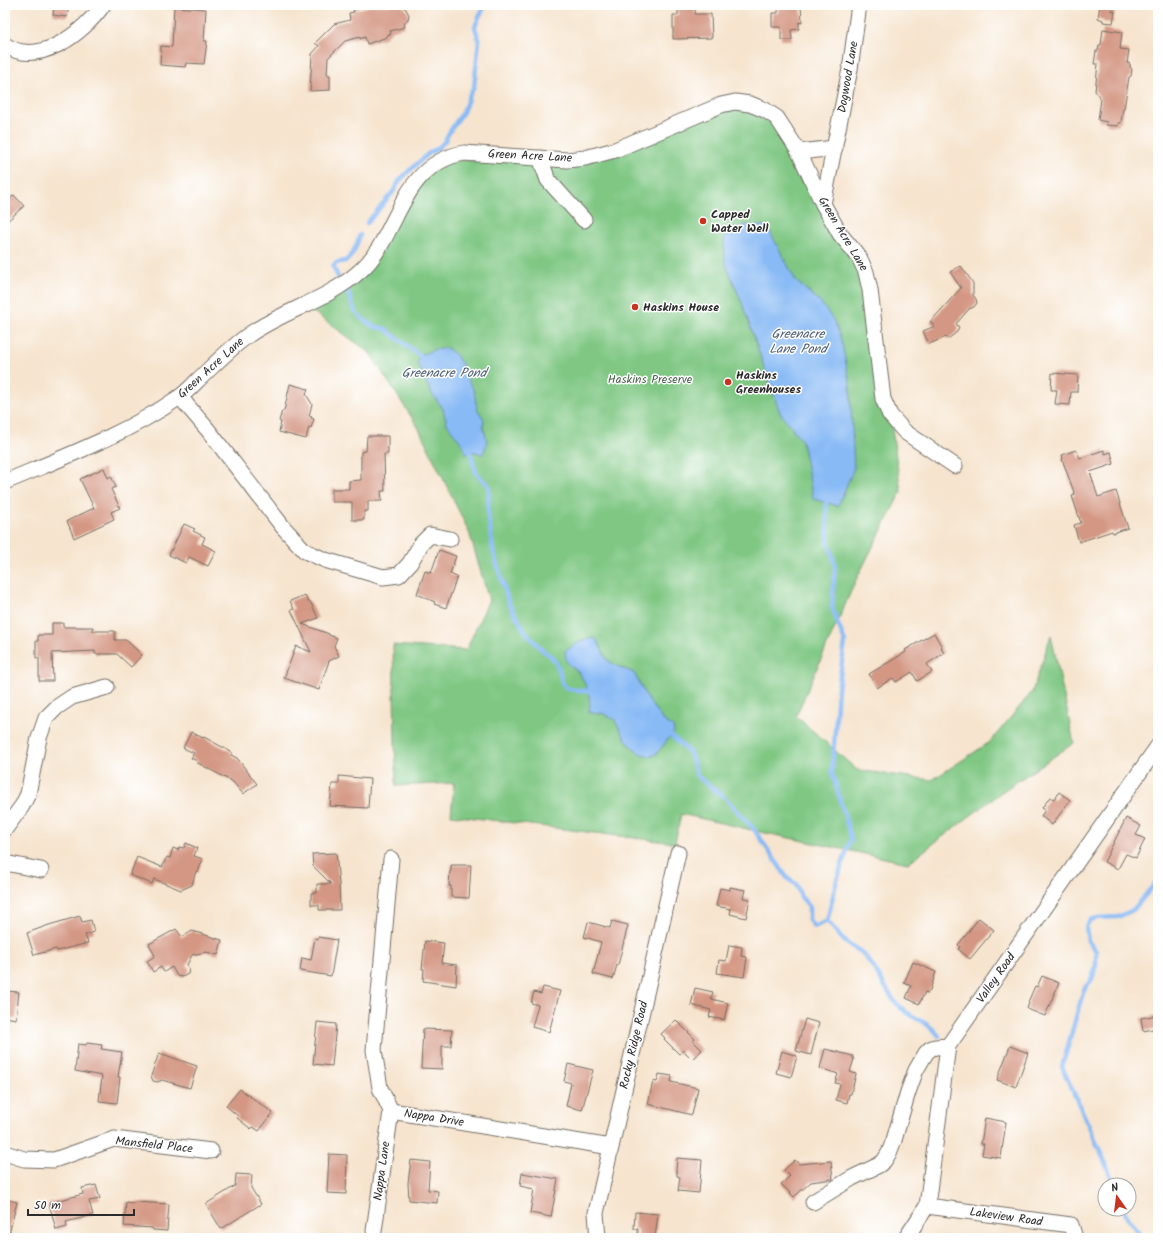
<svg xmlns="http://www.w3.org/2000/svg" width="1163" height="1243" font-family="Kalam,sans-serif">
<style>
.green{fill:#7fc783;stroke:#557957}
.water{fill:#88baf5;stroke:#5a7290}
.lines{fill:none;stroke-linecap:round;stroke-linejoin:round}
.stream{stroke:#88baf5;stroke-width:4.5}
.building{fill:#d49783}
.minor-casing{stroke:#726c64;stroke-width:17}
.minor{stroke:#fff;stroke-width:15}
.poi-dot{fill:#c8321e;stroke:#fff;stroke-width:1.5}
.labels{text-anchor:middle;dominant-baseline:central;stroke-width:3;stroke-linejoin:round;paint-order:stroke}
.street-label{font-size:12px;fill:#2b2b2b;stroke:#fff}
.poi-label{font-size:12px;font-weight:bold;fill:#2b2b2b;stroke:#fff;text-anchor:start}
.park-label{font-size:12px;fill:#48624a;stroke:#fff}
.water-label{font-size:13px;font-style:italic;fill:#4c5d72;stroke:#fff}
</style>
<rect width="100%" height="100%" fill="#fff"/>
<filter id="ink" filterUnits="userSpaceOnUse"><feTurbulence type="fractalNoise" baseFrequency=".025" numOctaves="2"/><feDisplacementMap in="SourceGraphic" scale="8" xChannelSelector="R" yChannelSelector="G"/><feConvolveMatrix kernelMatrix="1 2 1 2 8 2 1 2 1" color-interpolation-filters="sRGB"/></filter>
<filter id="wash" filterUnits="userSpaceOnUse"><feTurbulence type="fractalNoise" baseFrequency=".012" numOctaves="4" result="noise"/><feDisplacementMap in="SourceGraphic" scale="16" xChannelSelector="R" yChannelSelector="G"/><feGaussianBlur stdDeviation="0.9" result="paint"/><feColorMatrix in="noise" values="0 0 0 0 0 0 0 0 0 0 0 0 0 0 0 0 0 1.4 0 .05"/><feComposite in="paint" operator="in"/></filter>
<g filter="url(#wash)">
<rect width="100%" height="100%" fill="#f6e4ce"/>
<path class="green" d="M721,105L765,110L859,257L890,415L901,492L856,580L796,716L857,770L932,780L990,742L1032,692L1051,635L1074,743L1003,791L908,863L756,831L681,814L675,843L451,815L454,783L396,786L393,645L466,650L489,600L469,532L418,427L369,352L305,306L373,258L403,200L441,161L585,158Z"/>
<g class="water">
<path d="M743,225L767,226L796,281L821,303L834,321L841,339L850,383L854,468L838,506L813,499L802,441L780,413L742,303L725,262L724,238Z"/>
<path d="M447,348L456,355L463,366L464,373L474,391L477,408L484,420C481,435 493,437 482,455C477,451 472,451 466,454L462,444L447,424L443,409L432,394L417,363L420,355L433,350Z"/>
<path d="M595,638L598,642L607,660L617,666L634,673L649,701L656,711L663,720L673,727L674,732L656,754L651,756L641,754L636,751L626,740L614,719L602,713L597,714L589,712C592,699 586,682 578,672C574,668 569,665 566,661L565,651L581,641Z"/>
</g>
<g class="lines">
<g class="stream">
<path d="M367,223L393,192L400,180L409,171L428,154L438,148L444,142L450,131L463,112L469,96L474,87L479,40L475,27L479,17L484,8V5"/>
<path d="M338,277L333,266C337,261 339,263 345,261C353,258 357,243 360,235"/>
<path d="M347,290L355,312"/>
<path d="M359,316L374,327L384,328L424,359"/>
<path d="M469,447L476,473L489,486L488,514L493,551L509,604L525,631L542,650L552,657L559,669L562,683L568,689L593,692"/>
<path d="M826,503L828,540L835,565L832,608L845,642L838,689L832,772L851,838L837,880L827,921C834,928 840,938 848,944C852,947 857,949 861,952C876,966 883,987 896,1003C908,1018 928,1020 939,1036"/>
<path d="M667,732L690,753L697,776L724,797"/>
<path d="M728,801L753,828L788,879L796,884L801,897L809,906V920L814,927L827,921"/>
<path d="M1114,1185L1105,1162L1062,1067L1084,989L1092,979L1096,965V951L1088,941L1086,927L1090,920L1097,918L1118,917L1133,910L1158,880"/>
<path d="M1124,1209L1128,1220L1144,1238"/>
</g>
</g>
<g id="blocks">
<g class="building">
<path d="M54,5H69L67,17L53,15Z"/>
<path d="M375,5H400L406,9L409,15L408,19L404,24L405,27L390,31L391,34L387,35V37L367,44L365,37L360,39V37L345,41L328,58L327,75H330V90L310,91L312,54L319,46L315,43L334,24L350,20L349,13L354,12L353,10Z"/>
<path d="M678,5H696L695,14H711L712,38L673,39V15H678Z"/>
<path d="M778,5H801L802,23L799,22V29L791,30L792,40H781V27H772V13H778Z"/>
<path d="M1100,5H1113L1112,11H1115L1113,23L1103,22V20L1098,18Z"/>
<path d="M174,7L206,9L204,41H207L204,64L186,63L185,67L160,65L161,46L172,47Z"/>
<path d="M1103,29L1122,32L1120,49L1129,50L1127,63L1130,64V67L1132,69L1131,76L1129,77L1124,109H1123L1121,123H1118V126L1106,125L1107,122L1098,120L1101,99L1095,91L1098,64H1094L1096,51H1098L1099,45H1101Z"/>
<path d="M14,195L24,206L5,223V203Z"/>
<path d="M960,266V267L961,266L973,283V295L976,299L977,303L974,307L969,309L956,324L959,327L957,332L948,339L946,337L929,344L923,331L935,326L930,322L961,288L950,272Z"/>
<path d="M1052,373L1078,375L1077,392H1071L1070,405L1055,404L1057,390H1051Z"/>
<path d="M290,384L308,389L306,394L312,404L309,416H312L311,418L314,419L311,428L309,427L306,439L279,432L281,422L279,421L282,411H284Z"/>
<path d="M367,436H388V454H384L385,491H381L382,501H368V511H364V520H352V502H332V489H349V481L361,480V452L366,451Z"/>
<path d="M1076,450L1080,458L1104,450L1105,454L1111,452L1114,464L1090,472L1098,497L1116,491L1128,528L1113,533L1112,531L1079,542L1074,525L1081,523L1072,496L1075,495L1062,459L1063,458L1062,455Z"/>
<path d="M104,468L108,478L111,476L116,487L111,489L120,508L111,512L114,519L74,538L67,521L94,508L80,479Z"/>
<path d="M184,524L195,529L193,531L205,537L202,544L216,551L208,566L189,557L186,563L169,555Z"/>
<path d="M439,550L456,556L450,574L457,577L446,608L434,604L435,602L417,594L425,571L431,573Z"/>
<path d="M305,595L308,602L310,601L318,618L302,624L329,634V635L337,638L334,646L339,656L329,661L319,690L284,678L296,646L311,652L291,610L294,609L290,601Z"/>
<path d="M52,623H63V627H93V631H115V640H126L142,655L131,667L117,654H95V651L52,653L53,681H39V658H36V641H38V635H52Z"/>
<path d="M934,633L942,647L941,648L944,653L927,664L932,672L917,681L912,672L896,682L893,678L877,688L869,674L906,652L905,650Z"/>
<path d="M191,732L203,738L204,737L233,753L231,755L237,758L257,784L243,794L233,782L196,762L197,761L191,758L194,753L183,748Z"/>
<path d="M339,776L370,779L368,808L330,806L332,784H339Z"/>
<path d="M1059,792L1070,800L1052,825L1041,816L1045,810L1042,808L1050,797L1054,799Z"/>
<path d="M1126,818L1141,826L1136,835L1145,839L1136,858L1126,854L1118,869L1104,862Z"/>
<path d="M186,843L197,848L194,856L203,859L198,872L196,871L192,885L181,890L154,879L152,884L130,875L137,857L162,867L167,857L170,858L173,848L178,850L179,847L184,848Z"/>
<path d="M336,853L339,884L340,910H319V905H311V893H317V884H331L313,866L312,854Z"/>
<path d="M451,865H471L469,898L451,897V886H449L450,871H451Z"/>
<path d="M730,887L745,890L743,898L750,899L746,918L730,914L731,909L716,906L720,888L730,890Z"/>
<path d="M80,916L82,922L91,920L94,932L85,935L88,943L57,951L56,949L34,955L27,933L49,925Z"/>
<path d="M979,918L994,930L970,959L958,949L960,947L958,945Z"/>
<path d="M612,921L628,925L618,965H617L613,979L593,974L601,942L584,937L588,922L610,928Z"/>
<path d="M176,929L182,937L192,931L222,940L218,955L206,952L192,955L187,965L189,969L188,974L182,977L177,976L172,967L164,972L161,967L153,972L147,961L155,956L149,944Z"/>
<path d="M318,937L337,940L331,976L300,971L302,958L311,960L315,938L318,939Z"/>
<path d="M425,941L444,943L442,963L457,965L456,986L423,981L424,969H422Z"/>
<path d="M729,945L742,947L741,956L747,957L744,977L717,973L719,960L726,961Z"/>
<path d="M913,962L936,972L930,990L928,993L925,992L919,1004L906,998L911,986L904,983Z"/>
<path d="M1042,976L1059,983L1045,1016L1027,1009L1029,1003L1028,1002L1035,986L1037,987Z"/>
<path d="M543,987L560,991L549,1032L532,1027L538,1005L531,1003L534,992L541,994Z"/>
<path d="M695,988L713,992L711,999L728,1003L724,1020L709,1017L711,1010L691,1005Z"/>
<path d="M5,991L19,992L16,1019L5,1017Z"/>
<path d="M1158,1015V1028L1143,1031L1141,1018Z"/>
<path d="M805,1019L819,1023L811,1055L796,1051Z"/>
<path d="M676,1020L695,1039L693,1041L702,1050L692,1059L683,1050L679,1054L664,1039L665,1038L661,1034Z"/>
<path d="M317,1022L336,1024L332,1066L313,1064Z"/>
<path d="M423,1029L452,1030L451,1046H442V1069L421,1068Z"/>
<path d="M87,1043L102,1045L101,1049L122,1052L118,1077H120L117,1103L99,1101L102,1076L75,1071L78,1044L86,1045Z"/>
<path d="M1010,1046L1028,1053L1016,1087L997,1080Z"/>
<path d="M825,1049L853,1056V1059H854L850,1072L856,1074L851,1094H849L847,1103L836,1100L840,1084L835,1083L838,1074L820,1068Z"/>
<path d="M782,1051L797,1056L791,1077L776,1073Z"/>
<path d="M159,1053L197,1066L190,1088L162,1080L158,1082L153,1081L151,1076Z"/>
<path d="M568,1064L593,1070L582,1110L566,1106L571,1083L564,1081Z"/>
<path d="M659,1074L672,1076L671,1082L698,1088L692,1115L648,1104L653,1081L657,1082Z"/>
<path d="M240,1089L273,1113L259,1131L253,1127L251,1129L237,1118L238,1116L226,1106Z"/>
<path d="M985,1118L1006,1122L1001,1158L982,1155L984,1144H981Z"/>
<path d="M329,1154L347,1155L346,1194L327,1193Z"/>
<path d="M677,1158L702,1160L699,1193L678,1191L680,1177L677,1176V1171H676Z"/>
<path d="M411,1160L430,1162L428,1190L438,1191L437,1203L409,1200L408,1183Z"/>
<path d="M795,1160L799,1164L831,1161L833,1179L811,1182L794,1197L781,1184L790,1176L784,1170Z"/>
<path d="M522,1173L558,1179L551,1217L530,1213L534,1189L520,1186Z"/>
<path d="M236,1174L252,1175L251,1188L261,1204L221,1229L206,1204L235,1186Z"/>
<path d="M96,1185L100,1199L89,1201L93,1215L66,1222L67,1227L56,1230L49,1203L83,1194L82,1188Z"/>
<path d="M5,1199L17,1202L9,1234L5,1233Z"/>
<path d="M126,1202L134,1203L135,1202L169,1204L167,1231L153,1230L152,1228L124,1226Z"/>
<path d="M635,1212L658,1214L655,1238H638V1229H634Z"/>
</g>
</g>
</g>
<g filter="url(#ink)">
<use href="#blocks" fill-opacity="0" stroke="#726c64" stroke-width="1"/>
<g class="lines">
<defs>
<g id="minor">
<path d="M5,45C39,68 84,32 103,5"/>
<path d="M799,152L835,148"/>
<path d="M540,158L548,180L584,220"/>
<path d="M823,204L850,69L859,5"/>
<path d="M180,397L208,430L283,527L305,551L325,560L383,577L399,575L410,563L421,544L430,535L450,539"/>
<path d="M5,482C62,458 128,433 178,398C186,393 192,386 198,380C215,364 231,347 250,334C285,310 328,300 360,271C400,236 398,165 464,153L567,160L585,158L615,150L721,105L735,102L750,104L765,110L777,118L799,152L823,204L840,234L859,257L866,272L870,290L883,399L890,415L905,432L955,466"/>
<path d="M5,829L22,806L28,794L39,738L46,718L57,707L72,697L107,687"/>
<path d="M5,863L41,870"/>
<path d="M391,1111L380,1088L374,1050L391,859"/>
<path d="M391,1111L611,1147"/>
<path d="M5,1153L24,1159L54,1160L114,1139L211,1151"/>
<path d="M813,1202L852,1178L879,1165L884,1161L889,1153L894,1140L908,1092L916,1070L926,1053L930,1049L935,1047L948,1046"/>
<path d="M927,1206L1071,1225L1075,1238"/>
<path d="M374,1231L391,1111"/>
<path d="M598,1238L596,1213L678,853"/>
<path d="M906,1238L927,1206L948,1046L1158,746"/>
</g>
</defs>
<use href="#minor" class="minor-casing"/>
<use href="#minor" class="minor"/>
</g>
</g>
<g class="poi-dot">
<circle cx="703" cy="221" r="4"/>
<circle cx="635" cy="307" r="4"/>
<circle cx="728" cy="382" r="4"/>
</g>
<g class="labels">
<g class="street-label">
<text transform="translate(848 77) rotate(-80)">Dogwood Lane</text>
<text transform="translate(530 156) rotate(3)">Green Acre Lane</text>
<text transform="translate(843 234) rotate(59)">Green Acre Lane</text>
<text transform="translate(211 368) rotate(-42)">Green Acre Lane</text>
<text transform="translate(996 978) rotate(-55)">Valley Road</text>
<text transform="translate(634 1045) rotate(-77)">Rocky Ridge Road</text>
<text transform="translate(434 1118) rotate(9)">Nappa Drive</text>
<text transform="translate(154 1145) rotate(6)">Mansfield Place</text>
<text transform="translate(382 1171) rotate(-82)">Nappa Lane</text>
<text transform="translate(1006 1217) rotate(8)">Lakeview Road</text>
</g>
<g class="poi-label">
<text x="711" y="214">Capped<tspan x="711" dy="14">Water Well</tspan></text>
<text x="643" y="307">Haskins House</text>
<text x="736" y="375">Haskins<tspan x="736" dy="14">Greenhouses</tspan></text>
</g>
<g class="park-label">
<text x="650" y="379">Haskins Preserve</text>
</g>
<g class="water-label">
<text x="798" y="334">Greenacre<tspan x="798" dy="15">Lane Pond</tspan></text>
<text x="444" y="373">Greenacre Pond</text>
</g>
</g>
<rect width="1163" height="1243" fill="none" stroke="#fff" stroke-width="20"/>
<g transform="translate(1117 1197) rotate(346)"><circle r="19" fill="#ffffff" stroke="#aaaaaa"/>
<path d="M0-3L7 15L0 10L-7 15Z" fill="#c8321e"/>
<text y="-6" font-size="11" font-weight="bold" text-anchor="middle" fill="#2b2b2b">N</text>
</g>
<path d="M28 1209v6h106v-6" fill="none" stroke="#2b2b2b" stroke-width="2"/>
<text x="34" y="1209" font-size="12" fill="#2b2b2b" stroke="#ffffff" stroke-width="3" paint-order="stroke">50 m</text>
</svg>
